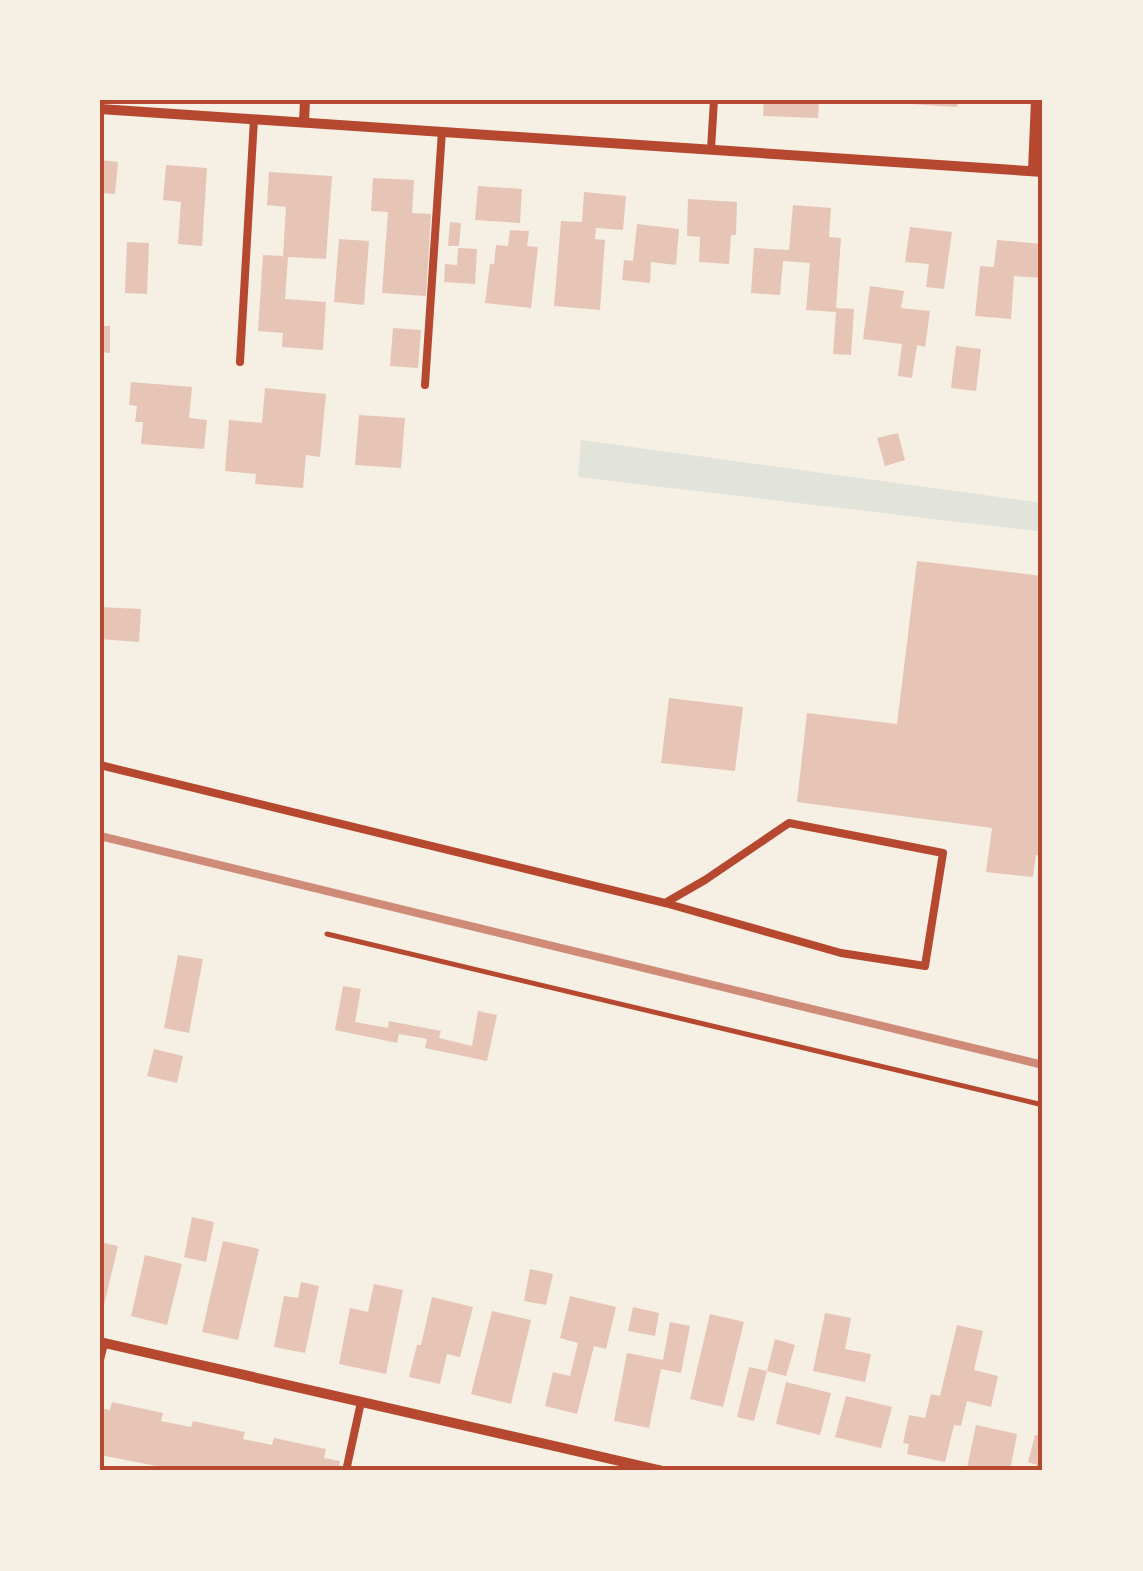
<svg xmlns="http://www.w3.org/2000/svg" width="1143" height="1571" font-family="'Playfair Display',serif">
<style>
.green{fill:#e2e4dc}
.building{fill:#e6c5b7}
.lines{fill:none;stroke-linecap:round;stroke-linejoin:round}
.path{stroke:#b5482f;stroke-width:5}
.service{stroke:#b5482f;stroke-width:8}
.minor{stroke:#b5482f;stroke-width:10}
.rail{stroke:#cf8b77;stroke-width:8}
.neatline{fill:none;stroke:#b5482f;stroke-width:4}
</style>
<rect width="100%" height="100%" fill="#f6efe4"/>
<path class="green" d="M581,440L1043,503V532L578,477Z"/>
<g class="building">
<path d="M764,100H819L818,118L763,116Z"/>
<path d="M910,100H958L957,107L910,104Z"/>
<path d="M100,160L118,162L115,194L100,193Z"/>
<path d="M166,165L207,168L202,246L178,244L181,202L163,200Z"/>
<path d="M269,172L332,176L326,259L288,257L285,299L326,302L323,350L282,347L283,333L258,331L263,255L283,256L286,207L267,205Z"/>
<path d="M373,178L414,180L412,213L431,214L426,296L382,293L388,212L371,211Z"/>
<path d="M478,186L522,189L520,223L475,220Z"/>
<path d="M584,192L626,196L623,230L596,228L595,239L605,240L600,310L554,306L561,221L582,222Z"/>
<path d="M688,199L737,202L736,235H731L729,264L699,262L700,237L687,236Z"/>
<path d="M793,205L831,208L829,237L841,238L836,308L854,309L851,355L833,354L836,312L806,310L810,263L783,261L780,295L751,293L754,248L789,250Z"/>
<path d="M450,222L461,223L459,246H448Z"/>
<path d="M637,224L679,229L676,265L651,262L650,283L622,280L624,260L633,261Z"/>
<path d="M910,227L952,232L944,289L926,287L929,264L905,262Z"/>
<path d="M510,230L529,231L527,246L538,247L531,308L485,303L490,264H494L496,245L508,246Z"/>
<path d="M339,239L369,241L364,305L334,302Z"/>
<path d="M997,240L1043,244V278L1014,276L1011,319L975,316L980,266L994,267Z"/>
<path d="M127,242L149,243L147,294L125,293Z"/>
<path d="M458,248L477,249L475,284L444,282L445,264L457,265Z"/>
<path d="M870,286L904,291L901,308L930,311L925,347L917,345L912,378L898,376L902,344L863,339Z"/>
<path d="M100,326H110V353L100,352Z"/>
<path d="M393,328L421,330L418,368L390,366Z"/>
<path d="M956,346L981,349L976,391L951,388Z"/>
<path d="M131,382L192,387L189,418L207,420L204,449L141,444L143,422H135L137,406L129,405Z"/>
<path d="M265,388L326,394L320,457L306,455L303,488L255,484L256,474L225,471L229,420L262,423Z"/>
<path d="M359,415L405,418L401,468L355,465Z"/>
<path d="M898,433L905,460L885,466L877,438Z"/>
<path d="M917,561L1043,576V856L1036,855L1033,877L986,872L992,828L797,802L807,713L897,724Z"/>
<path d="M100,607L141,609L139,642L100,639Z"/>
<path d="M669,698L743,707L735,771L661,763Z"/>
<path d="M178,955L203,959L189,1033L164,1028Z"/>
<path d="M343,986L361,989L355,1022L388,1028L389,1021L441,1031L439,1038L472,1046L478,1011L497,1015L487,1061L425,1048L427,1039L399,1034L397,1043L335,1030Z"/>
<path d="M154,1049L183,1056L177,1083L147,1076Z"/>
<path d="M192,1217L214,1222L206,1262L184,1257Z"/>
<path d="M223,1241L259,1249L238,1340L202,1332Z"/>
<path d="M100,1242L118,1246L103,1309L100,1308Z"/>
<path d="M145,1255L182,1264L167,1325L131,1316Z"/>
<path d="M530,1269L553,1274L546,1305L524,1301Z"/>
<path d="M301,1282L319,1286L305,1353L274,1347L284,1296L298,1298Z"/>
<path d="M374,1284L403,1290L386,1374L339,1364L350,1308L368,1312Z"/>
<path d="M570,1296L616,1307L606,1349L594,1346L577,1414L545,1406L553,1372L570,1376L578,1343L560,1338Z"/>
<path d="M432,1297L473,1307L460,1357L447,1354L440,1384L409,1377L417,1345H421Z"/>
<path d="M633,1307L659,1313L655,1336L628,1331Z"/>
<path d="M492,1311L531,1320L511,1404L471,1394Z"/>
<path d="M825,1313L851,1318L845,1349L871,1354L865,1382L813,1371Z"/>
<path d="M710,1314L744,1322L723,1407L690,1399Z"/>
<path d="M670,1322L690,1326L681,1373L661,1369L649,1428L614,1421L627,1353L663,1360Z"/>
<path d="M957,1325L983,1331L974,1370L998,1376L991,1407L967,1401L961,1426L954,1425L945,1462L907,1454L909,1444L903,1443L909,1415L925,1418L931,1394L940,1396Z"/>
<path d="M775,1339L795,1345L786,1376L767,1371Z"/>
<path d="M749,1367L767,1371L754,1421L737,1417Z"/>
<path d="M786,1382L831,1393L820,1435L776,1424Z"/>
<path d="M846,1396L892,1407L881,1448L835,1437Z"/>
<path d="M112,1402L163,1413L161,1421L191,1427L193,1421L245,1432L243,1439L272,1445L274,1438L326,1449L324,1458L340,1461L338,1471H182L100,1455V1408L110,1410Z"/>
<path d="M976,1425L1017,1434L1010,1471H983L967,1468Z"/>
<path d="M1035,1435L1043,1437V1471H1035L1037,1465L1028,1462Z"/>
</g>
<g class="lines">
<path class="path" d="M327,934L1043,1105"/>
<g class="service">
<path d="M711,149L714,100"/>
<path d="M240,362L254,119"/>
<path d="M425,385L442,131"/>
<path d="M100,765L665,903L841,953L925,966L943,853L789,823L705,880L665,903"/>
<path d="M100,1360L104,1343"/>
<path d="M346,1471L361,1402"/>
</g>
<g class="minor">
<path d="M100,109L1043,172"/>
<path d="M304,122L305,100"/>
<path d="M1033,171L1036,100"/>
<path d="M100,1342L663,1471"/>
</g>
<path class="rail" d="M100,836L1043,1065"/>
</g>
<rect width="1143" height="1571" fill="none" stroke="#f6efe4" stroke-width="205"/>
<rect x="102" y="102" width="938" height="1366" class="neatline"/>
</svg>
